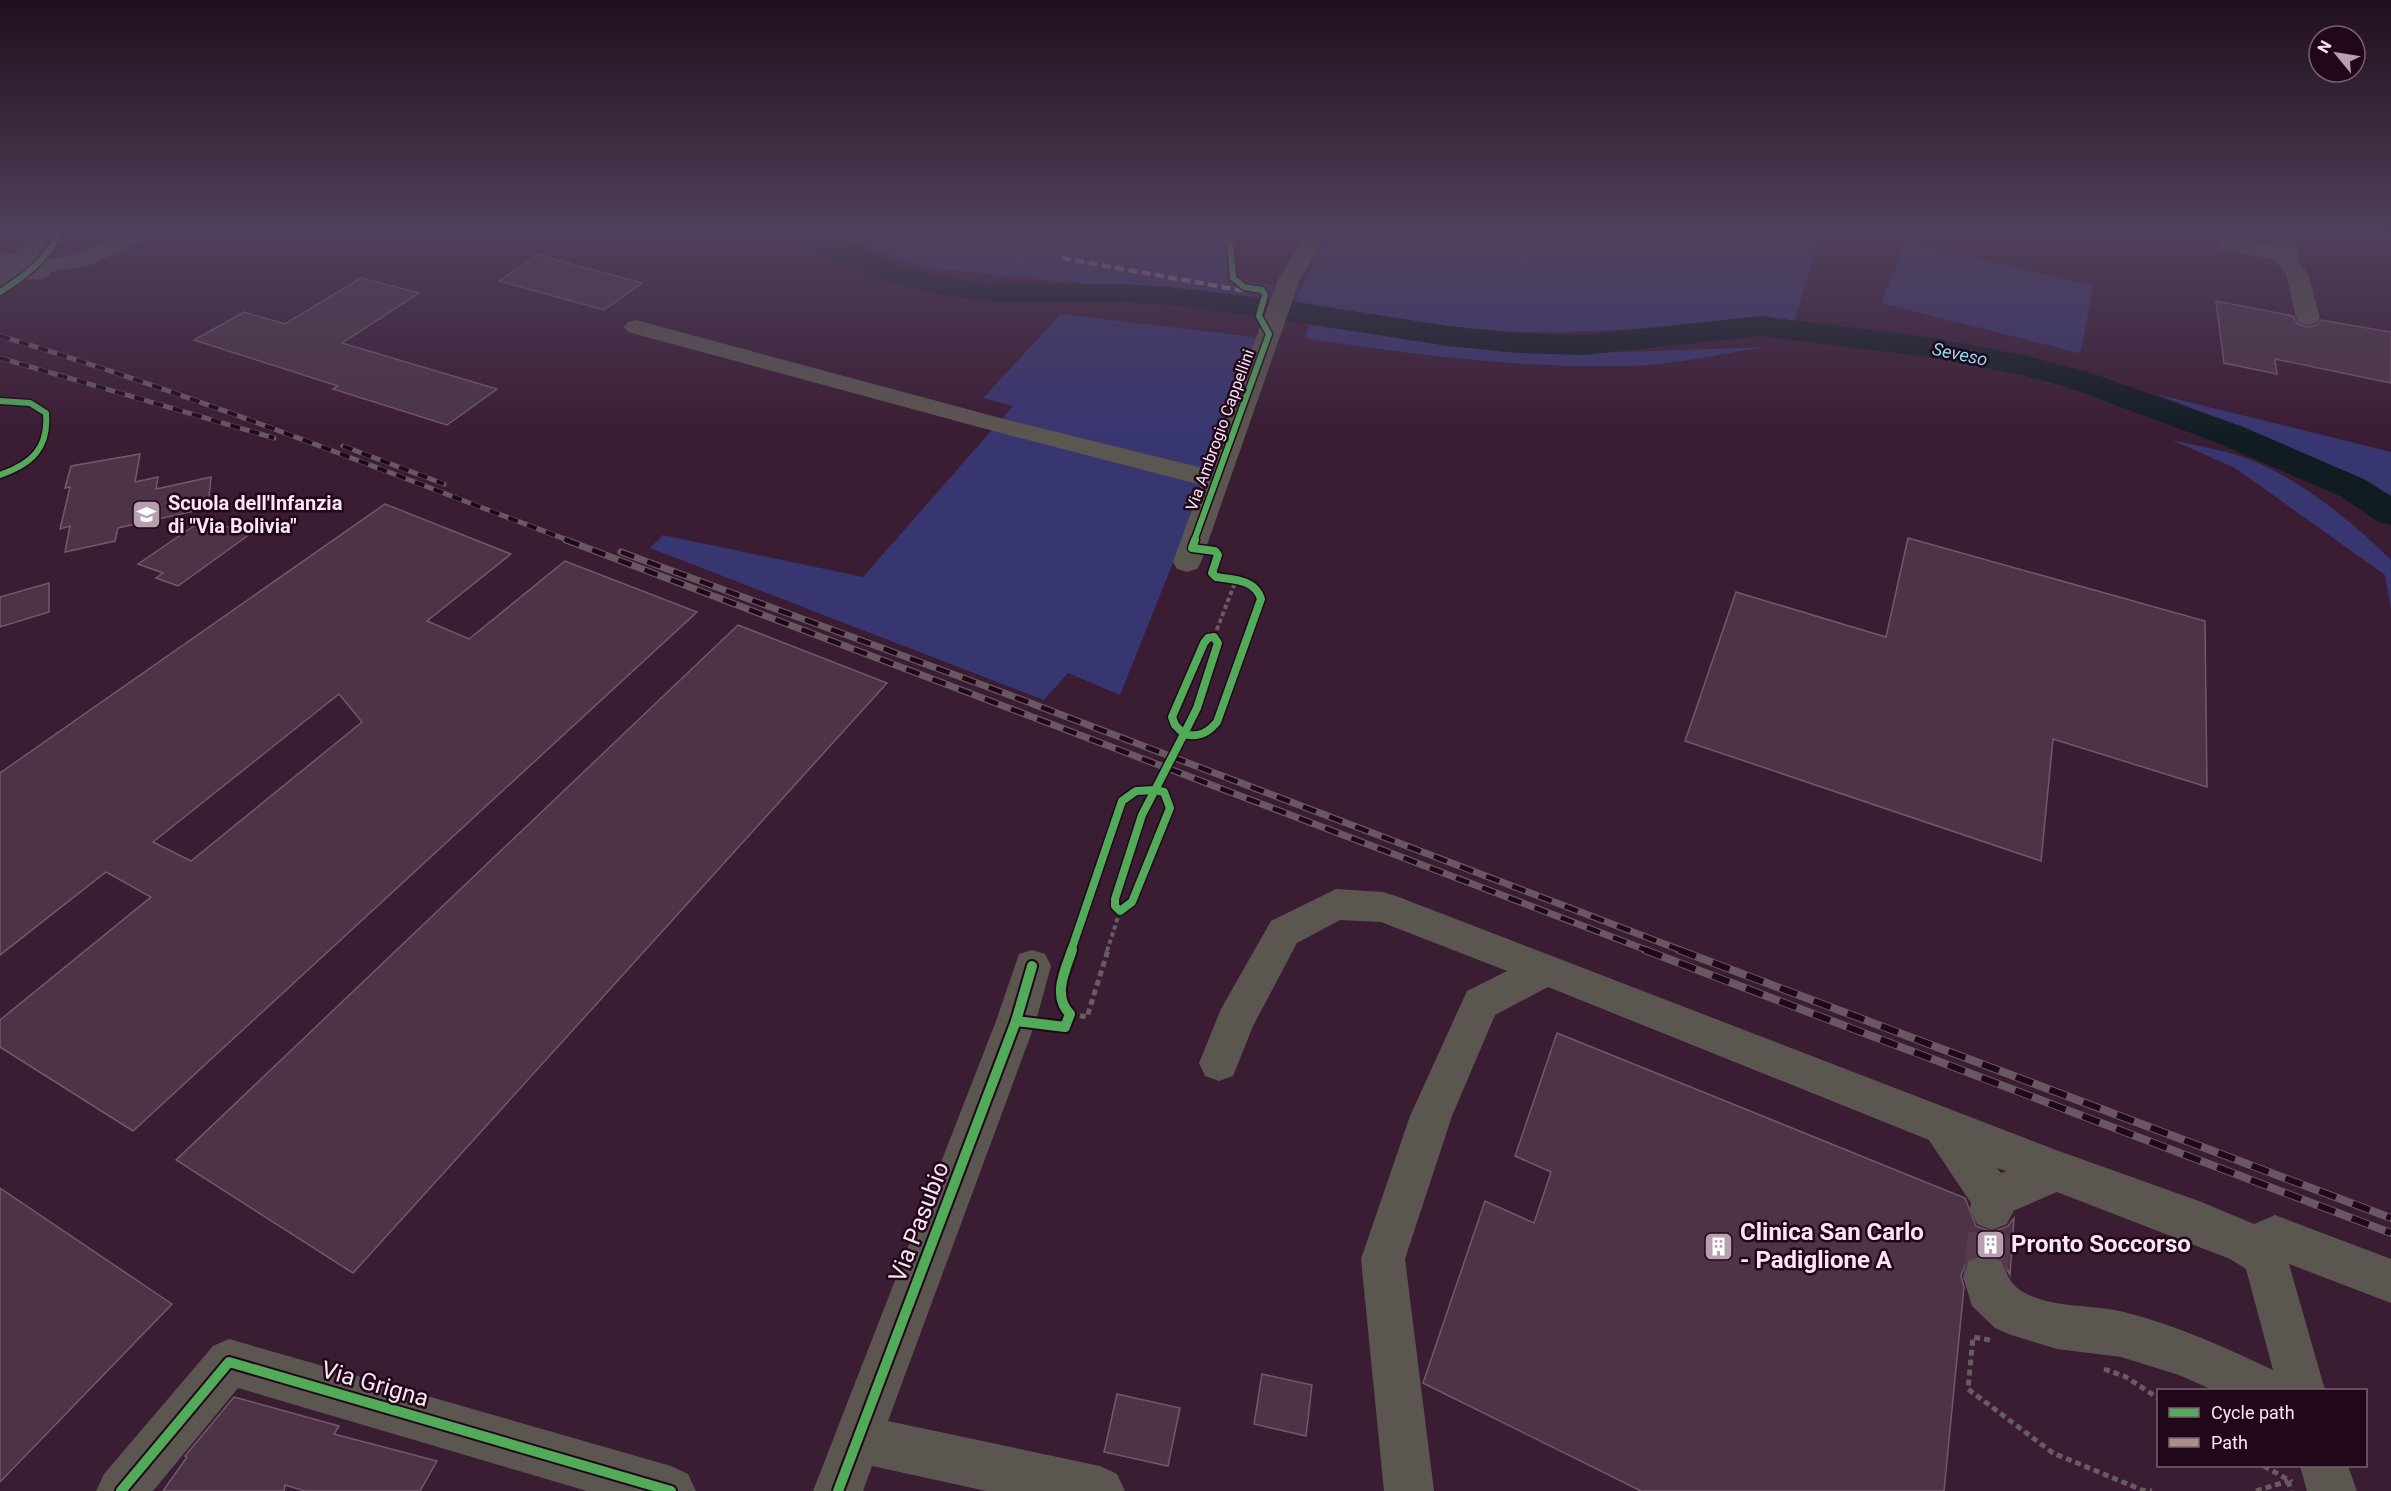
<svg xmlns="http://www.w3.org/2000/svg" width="2391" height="1491" font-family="Roboto,sans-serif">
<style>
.green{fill:#383671}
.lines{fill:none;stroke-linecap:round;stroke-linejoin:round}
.river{fill:#111c22;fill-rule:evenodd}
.building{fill:#4c3446;stroke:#73586c;stroke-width:1.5;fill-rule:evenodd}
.minor-tunnel{stroke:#573a50;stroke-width:43;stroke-dasharray:43 22;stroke-linecap:butt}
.path-far1{stroke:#675c5e;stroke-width:4;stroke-dasharray:4.5 3;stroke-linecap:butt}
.path{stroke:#675c5e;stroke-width:5;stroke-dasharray:6 4;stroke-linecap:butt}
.minor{fill:#5c5650;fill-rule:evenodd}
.rail-far2-casing{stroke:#695861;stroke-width:5}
.rail-far1-casing{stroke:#695861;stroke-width:7}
.rail-casing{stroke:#695861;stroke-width:8}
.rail-far2{stroke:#20081a;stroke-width:4;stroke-dasharray:10;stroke-linecap:butt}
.rail-far1{stroke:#20081a;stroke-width:4.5;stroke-dasharray:14;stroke-linecap:butt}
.rail{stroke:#20081a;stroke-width:6;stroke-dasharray:18;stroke-linecap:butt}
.minor-bridge{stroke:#5c5650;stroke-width:25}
.quiet{stroke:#ac8f84;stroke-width:4.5;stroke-dasharray:9 4.5;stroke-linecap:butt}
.cycleway-far2-casing{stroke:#20081a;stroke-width:9}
.cycleway-far1-casing{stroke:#20081a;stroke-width:11}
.cycleway-casing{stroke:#20081a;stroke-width:14}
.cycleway-far2{stroke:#51ab58;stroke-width:6}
.cycleway-far1{stroke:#51ab58;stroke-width:8}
.cycleway{stroke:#51ab58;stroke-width:10}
.labels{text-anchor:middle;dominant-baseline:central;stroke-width:5;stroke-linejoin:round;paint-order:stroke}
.far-street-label{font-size:16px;fill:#fbe5f3;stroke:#20081a}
.far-water-label{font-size:18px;font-style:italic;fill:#8cdcf4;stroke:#20081a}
.poi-label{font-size:20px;font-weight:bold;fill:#fbe5f3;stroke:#20081a;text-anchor:start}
.near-street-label{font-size:24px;fill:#fbe5f3;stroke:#20081a}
.near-poi-label{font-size:24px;font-weight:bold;fill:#fbe5f3;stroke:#20081a;text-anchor:start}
</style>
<rect width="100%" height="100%" fill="#3a1c33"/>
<g class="green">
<path d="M826,230H1248L1228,255L1230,279L1274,285L1269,302L938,269C894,260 867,246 826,230Z"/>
<path d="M1330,230H1821L1794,323C1696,321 1599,337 1501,331C1431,327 1362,313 1293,304Z"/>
<path d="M1906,242L2094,286L2080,353L1881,303Z"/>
<path d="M1061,314L1263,338L1120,695L1068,673L1044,700L650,548L663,535L863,577L1013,406L983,398Z"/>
<path d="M1309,325L1506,352L1592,353L1768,347C1721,353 1675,365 1628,366C1520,368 1412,355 1305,338Z"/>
<path d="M2156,394L2391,452V505C2323,458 2233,425 2156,394Z"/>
<path d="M2172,440C2194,445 2218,449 2240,456C2296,475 2349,519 2391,560V609L2385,575L2235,468Z"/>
</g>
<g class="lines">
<path class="river" d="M781,230H820L902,266L944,277L991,284H1121L1170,287L1297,302L1447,326L1519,333L1583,335L1761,316L1935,338L2027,356L2091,373L2241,426L2366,480L2391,496V525L2378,522L2340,496L2215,442L2067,387L2023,375L1935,358L1761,336L1583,355L1519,353L1447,346L1297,322L1170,305L1121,302H991L944,295L880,280L786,236Z"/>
</g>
<g class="building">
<path d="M538,255L642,283L604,310L499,281Z"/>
<path d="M361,278L419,293L342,343L497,389L447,425L333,389L338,386L194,340L244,312L285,324Z"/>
<path d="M2216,301L2293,316L2298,324L2307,327L2317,325L2321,320L2391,332V383L2275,359L2277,374L2224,363Z"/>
<path d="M140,454L135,482L158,477L156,489L211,477L208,508L118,528L115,541L65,552L70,526L60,529L70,487L65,488L71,466Z"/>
<path d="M385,504L511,554L427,621L469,639L565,561L697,612L133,1131L0,1047V1020L151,897L106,872L0,955V773ZM339,694L362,722L191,861L153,842Z"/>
<path d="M204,519L250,534L178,586L156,578L163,573L138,564Z"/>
<path d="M1908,538L2205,621L2207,787L2053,739L2041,861L1685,741L1736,592L1886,637Z"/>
<path d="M49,583V612L0,627V597Z"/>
<path d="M738,625L887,683L353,1273L176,1160Z"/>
<path d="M1557,1033L1965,1198L1976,1226L1993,1232L2008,1226L2014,1218L2010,1275L2002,1259L1984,1253L1967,1260L1961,1276L1964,1287L1944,1491H1641L1423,1383L1485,1201L1534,1223L1551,1172L1515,1156Z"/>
<path d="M0,1188L172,1304L0,1482Z"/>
<path d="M1262,1374L1312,1385L1306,1436L1254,1424Z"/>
<path d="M1117,1394L1180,1408L1168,1466L1104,1452Z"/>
<path d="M234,1397L339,1426L334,1434L437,1461L420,1491H305L285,1485L284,1491H163L187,1457L185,1456Z"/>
</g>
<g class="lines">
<path class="minor-tunnel" d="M1985,1277L1992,1209"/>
<g class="path-far1">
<path d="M1214,637L1236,580"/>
<path d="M1107,951L1120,911"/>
</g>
<g class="path">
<path d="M1070,1014L1087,1017L1108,950"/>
<path d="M1990,1340L1973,1337L1968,1389L2053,1453L2142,1490L2152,1491"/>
<path d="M2104,1369L2126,1377L2158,1398"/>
<path d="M2264,1466L2292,1482"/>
<path d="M2288,1481L2291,1491"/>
<path d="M2256,1491L2288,1481"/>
</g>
<g class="minor">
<path d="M30,230H52C43,249 21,282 0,287V267L23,245Z"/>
<path d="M129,230H157L154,235L90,265L39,274L31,272L28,267L31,262L76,254Z"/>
<path d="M1307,230H1329L1299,282L1201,562L1197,569L1187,572L1177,569L1173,562L1201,485L986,429L628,332L624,327L628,322L636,320L1004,419L1207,469L1277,282Z"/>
<path d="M2213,230H2235L2237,239L2276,246L2272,230H2294L2300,255L2297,259L2308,274L2320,318L2316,323L2308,325L2300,323L2296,318L2286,274L2274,259L2219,249Z"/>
<path d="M1336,889L1383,892L1396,896L2056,1150L2199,1201L2254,1224L2275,1215L2391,1259V1303L2289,1264L2325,1390H2213L2179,1375L2121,1357L2057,1349L2011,1335L1995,1328L1972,1306L1963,1277L1969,1261L1985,1255L2001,1261C2006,1274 2012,1287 2025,1293C2055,1309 2092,1304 2124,1312C2176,1325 2224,1347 2273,1370L2246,1269L2230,1259L2057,1192L2013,1211L2007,1224L1992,1230L1977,1224L1970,1209L1971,1203L1929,1140L1548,987L1495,1015L1452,1116L1405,1259L1434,1491H1384L1361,1259L1410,1116L1467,991L1507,971L1381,922L1340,920L1297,943L1253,1026L1233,1076L1219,1081L1205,1076L1199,1063L1221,1009L1271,921ZM1997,1168L2006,1171L2001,1173Z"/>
<path d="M1032,950L1045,954L1051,966L1036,1021L888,1421L1100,1466L1117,1474L1125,1491H986L872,1466L863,1491H813L996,1021L1019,954Z"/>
<path d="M229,1339L671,1466L688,1474L696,1491H587L238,1388L153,1491H96L104,1474L213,1346Z"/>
<path d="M2300,1466H2348L2357,1491H2307Z"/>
</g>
<defs>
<g id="rail-far2">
<path d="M0,336C193,394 381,470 570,541"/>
<path d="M0,358L274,438"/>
<path d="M343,446L444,484"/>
</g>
<g id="rail-far1">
<path d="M566,540L1649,951"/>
<path d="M621,552L996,690L1683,951"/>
</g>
<g id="rail">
<path d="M1645,950L2391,1233"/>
<path d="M1679,950L2391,1218"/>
</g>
</defs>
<use href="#rail-far2" class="rail-far2-casing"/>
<use href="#rail-far1" class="rail-far1-casing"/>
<use href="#rail" class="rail-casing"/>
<use href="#rail-far2" class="rail-far2"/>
<use href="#rail-far1" class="rail-far1"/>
<use href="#rail" class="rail"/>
<path class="minor-bridge" d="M4,266L39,267"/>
<path class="quiet" d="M1062,258L1245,291"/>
<defs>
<g id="cycleway-far2">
<path d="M0,292C25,276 49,258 61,230"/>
<path d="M0,401L30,403L46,413C49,449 31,464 0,475"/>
<path d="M1194,541L1269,334L1259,316L1265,295L1262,290L1244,287L1233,278L1230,243L1216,230"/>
</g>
<g id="cycleway-far1">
<path d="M1214,637L1218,643L1197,708L1184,734L1175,725L1172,717L1204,643L1208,638Z"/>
<path d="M1184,734C1198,738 1208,733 1217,722L1261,599C1255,579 1234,580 1216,577L1212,573L1218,555L1215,551L1192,548L1195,540"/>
<path d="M1155,790L1164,792L1170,808L1132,902L1120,911L1115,906V899L1142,815Z"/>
<path d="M1155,790L1184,734"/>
<path d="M1071,951L1122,801L1136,791L1155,790"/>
</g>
<g id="cycleway">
<path d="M1016,1021L1065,1027L1070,1014C1052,996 1065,971 1072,950"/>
<path d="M121,1491L229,1362L671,1491"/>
<path d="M838,1491L1016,1021L1032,966"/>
</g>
</defs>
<use href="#cycleway-far2" class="cycleway-far2-casing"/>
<use href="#cycleway-far1" class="cycleway-far1-casing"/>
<use href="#cycleway" class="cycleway-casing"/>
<use href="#cycleway-far2" class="cycleway-far2"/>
<use href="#cycleway-far1" class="cycleway-far1"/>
<use href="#cycleway" class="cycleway"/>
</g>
<linearGradient id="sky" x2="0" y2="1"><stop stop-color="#200f1c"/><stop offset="0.53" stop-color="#4f405b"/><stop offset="1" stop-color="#4f405b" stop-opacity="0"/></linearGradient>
<rect width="2391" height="438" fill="url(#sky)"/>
<defs>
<symbol id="school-square" viewBox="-11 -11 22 22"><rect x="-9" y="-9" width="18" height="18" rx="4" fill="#b79fb0" stroke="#20081a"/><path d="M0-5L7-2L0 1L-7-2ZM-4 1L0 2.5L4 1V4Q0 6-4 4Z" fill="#fff"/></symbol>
<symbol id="building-square" viewBox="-11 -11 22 22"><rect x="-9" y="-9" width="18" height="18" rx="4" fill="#b79fb0" stroke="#20081a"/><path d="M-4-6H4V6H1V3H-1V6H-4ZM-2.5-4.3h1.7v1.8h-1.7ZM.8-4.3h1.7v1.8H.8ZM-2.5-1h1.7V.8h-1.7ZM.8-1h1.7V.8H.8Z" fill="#fff"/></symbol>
</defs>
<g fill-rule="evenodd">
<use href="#school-square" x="130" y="498" width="33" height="33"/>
<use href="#building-square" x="1974" y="1228" width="33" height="33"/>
<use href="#building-square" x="1702" y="1230" width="33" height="33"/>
</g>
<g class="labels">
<g class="far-street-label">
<text transform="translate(1220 430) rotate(-70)">Via Ambrogio Cappellini</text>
</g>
<g class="far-water-label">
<text transform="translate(1960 354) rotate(12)">Seveso</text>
</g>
<g class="poi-label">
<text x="168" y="503">Scuola dell'Infanzia<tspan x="168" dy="23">di "Via Bolivia"</tspan></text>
</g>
<g class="near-street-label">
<text transform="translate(919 1222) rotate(-69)">Via Pasubio</text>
<text transform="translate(375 1384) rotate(16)">Via Grigna</text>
</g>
<g class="near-poi-label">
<text x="1740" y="1232">Clinica San Carlo<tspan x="1740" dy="28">- Padiglione A</tspan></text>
<text x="2011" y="1244">Pronto Soccorso</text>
</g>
</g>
<rect x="2157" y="1389" width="210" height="78" fill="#20081a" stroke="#786071" stroke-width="1.5"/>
<rect x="2169" y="1408" width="30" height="9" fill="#51ab58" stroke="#786071" stroke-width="1.5"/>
<text x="2211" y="1419" font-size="18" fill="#fbe5f3">Cycle path</text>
<rect x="2169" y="1438" width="30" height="9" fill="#ac8f84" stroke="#786071" stroke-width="1.5"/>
<text x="2211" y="1449" font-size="18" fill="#fbe5f3">Path</text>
<g transform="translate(2337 54) rotate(300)"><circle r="28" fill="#20081a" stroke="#786071" stroke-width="1.5"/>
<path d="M0-4.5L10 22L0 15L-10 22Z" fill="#b79fb0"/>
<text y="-9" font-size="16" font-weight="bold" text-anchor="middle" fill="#fbe5f3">N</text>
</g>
</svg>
